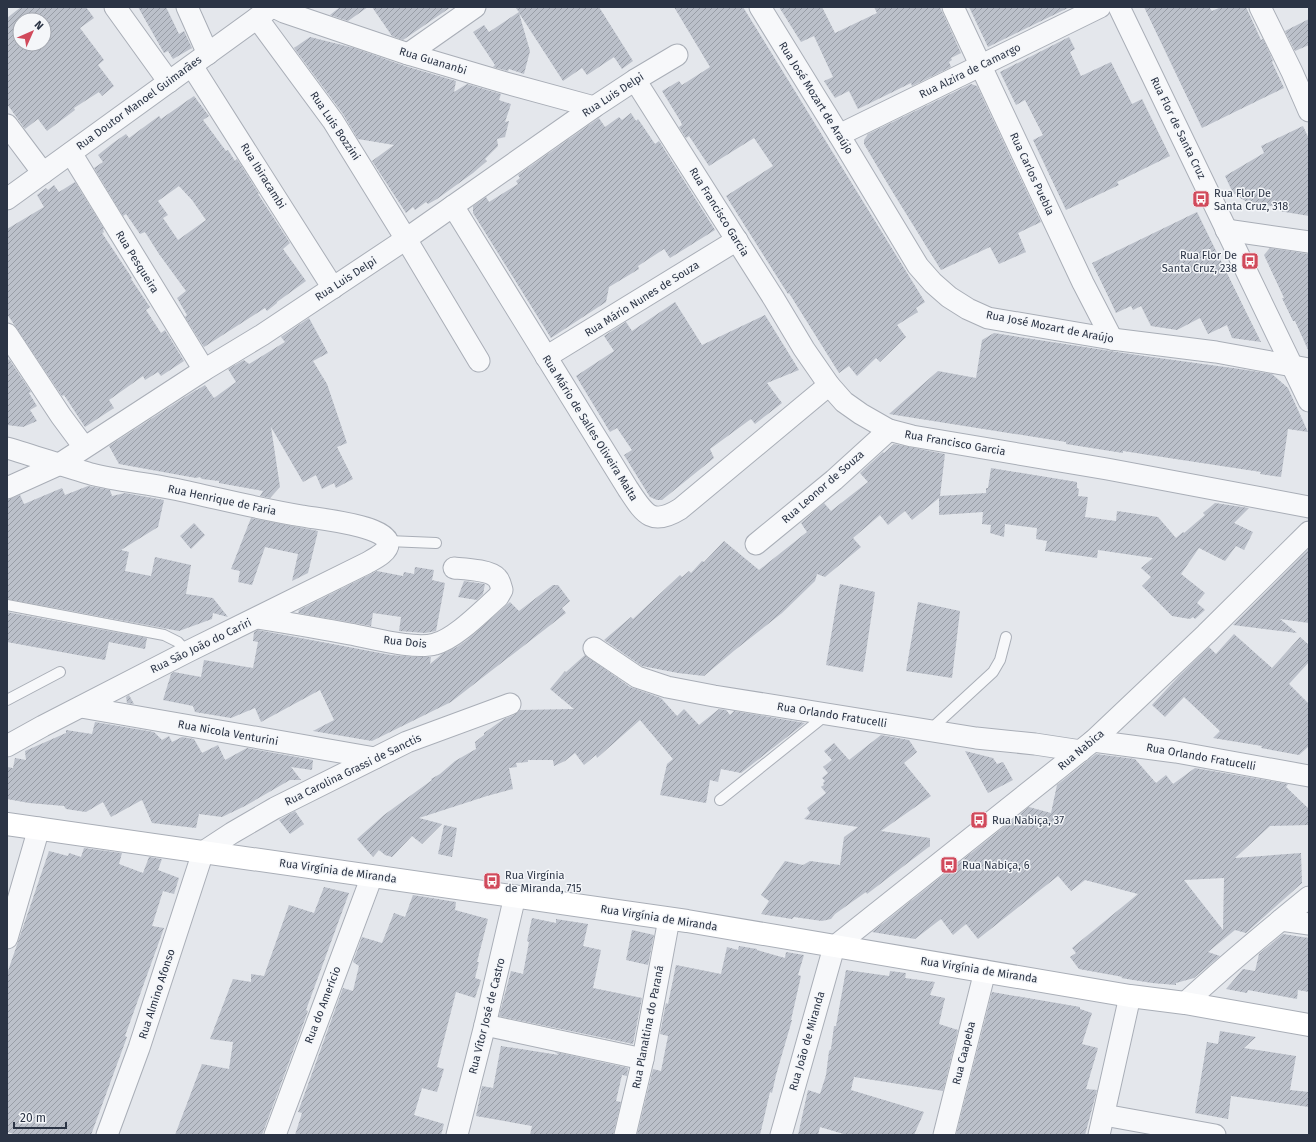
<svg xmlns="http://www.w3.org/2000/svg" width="1316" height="1142" font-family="'Fira Sans',sans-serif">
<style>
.building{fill:url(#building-hatch);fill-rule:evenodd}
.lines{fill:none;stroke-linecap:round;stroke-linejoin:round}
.lane-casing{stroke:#a9aeb7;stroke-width:12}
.street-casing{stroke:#a9aeb7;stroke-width:23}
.secondary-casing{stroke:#a9aeb7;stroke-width:24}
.lane{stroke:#f7f8fa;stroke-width:10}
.street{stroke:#f7f8fa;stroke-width:21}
.secondary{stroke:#fff;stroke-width:22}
.labels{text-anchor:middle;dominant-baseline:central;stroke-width:3;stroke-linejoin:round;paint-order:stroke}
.street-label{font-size:11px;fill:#2b3445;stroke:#f4f6f9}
.poi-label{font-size:11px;fill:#2b3445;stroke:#f4f6f9;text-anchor:start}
</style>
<defs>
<pattern id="building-hatch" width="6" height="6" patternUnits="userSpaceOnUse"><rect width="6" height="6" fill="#bbc0ca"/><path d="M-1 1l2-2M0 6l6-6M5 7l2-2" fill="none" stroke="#989da6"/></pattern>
</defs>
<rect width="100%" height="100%" fill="#e4e7ec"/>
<g class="building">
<path d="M21,7H86L94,18L80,28L104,60L98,65L114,86L102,96L99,92L74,108L75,110L47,131L38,119L25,129L7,104V18ZM20,20H44V44H20Z"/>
<path d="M138,7H166L179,34L184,31L192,48L173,59L168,51L164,53Z"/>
<path d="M340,7H368L348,21L330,15Z"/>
<path d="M372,7H451L403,40L392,36Z"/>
<path d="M515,7H599L633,61L622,69L614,57L587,75L582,68L563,81L519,13L530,51L524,74L509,69L508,71L493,67L495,65L473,32L484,25L489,32L519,12Z"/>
<path d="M674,7H743L925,302L916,308L918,312L897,325L906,337L880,362L876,358L857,376L849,366L839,373L789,293L788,294L726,196L773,166L754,138L709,166L689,136L686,138L679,127L682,125L681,122L662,91L679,81L682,85L710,67Z"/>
<path d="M779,7H822L835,33L877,13L874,7H940L961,53L951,58L952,60L949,62L951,67L912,86L911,83L858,109L849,91L835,98L824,81L833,77L814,36L801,42Z"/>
<path d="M969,7H1070L988,47Z"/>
<path d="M1144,7H1209L1212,11L1221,7H1246L1261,40L1263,39L1273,61L1272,62L1284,88L1202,128Z"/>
<path d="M1309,19V45L1295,51L1285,31Z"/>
<path d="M310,37L354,48L405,66L456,81L454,92L467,84L501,94L499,100L511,104L505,122L509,121L505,137L497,139L498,146L485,159L487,161L473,173L437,199L428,204L426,202L415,210L413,207L406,213L372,161L394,145L358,139L343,114L294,48Z"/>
<path d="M1069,37L1075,49L1070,52L1081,76L1111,62L1132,104L1142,99L1170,156L1117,182L1119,185L1066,210L1033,140L1043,135L1025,100L1016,105L1000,72Z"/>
<path d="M971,84L977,86L1041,222L1018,233L1026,252L999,264L990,247L941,270L892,191L864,144V140L868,134Z"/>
<path d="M194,96L209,116L203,120L226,151L228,150L235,161L237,159L259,194H258L290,243L283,249L306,281L277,302V303L267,311L265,308L204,347L185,317L187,315L177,298L186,291L159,254L145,232L140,234L126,214L123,216L94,168L103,162L98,155L113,143L126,134L129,138L159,116L161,119ZM179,186L192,200L206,220L178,240L163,218L168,215L158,201Z"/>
<path d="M631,113L636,121L638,119L655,144L659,141L715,230L670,258L664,249L638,266L639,269L609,287L606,302L551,338L473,213V206L486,197L489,202L518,184L516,181L520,178L518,175L599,118L605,127L619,117L622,120Z"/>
<path d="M1303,126L1309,139V216L1279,211V207L1247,202L1237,196L1232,191L1225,176L1264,153L1261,146Z"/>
<path d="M75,182L104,229L103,230L104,232L102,233L132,278L131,279L150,307L146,310L161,333L165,330L184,361L161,376L158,372L145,380L143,376L109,400L114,408L85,427L64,395L62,396L7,314V229L44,207L37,195L46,188L48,190L54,185L59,192Z"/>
<path d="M1197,212L1247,314L1261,342L1232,338L1227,325L1208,334L1200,318L1177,330L1151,326L1141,306L1133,310L1131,306L1116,313L1109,298L1092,263Z"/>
<path d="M1270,248L1309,254V352L1295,321H1293L1282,298H1284L1264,255Z"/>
<path d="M675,302L702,345L765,315L799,370L767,383L782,403L755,424L751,419L710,449L714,458L662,500H657L650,497L624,455L632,450L617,428L610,432L576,376L614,351L604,336L626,322L632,331Z"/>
<path d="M309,318L328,353L313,361L327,384L347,443L337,447L353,479L336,488L334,483L322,489L316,475L303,482L271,427L280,487L270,498L260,496L263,491L219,483V481L202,479L200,477L196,478L119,464L109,446L196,390H197L205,385L214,398L236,382L228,369L244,360L249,364L285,342L281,337Z"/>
<path d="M994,333L1137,355L1240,369L1272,374L1288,388L1308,432L1288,429L1281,477L1260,474L1261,472L1123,451V453L1066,444V442L889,414L938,371L976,378L982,340Z"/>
<path d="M9,359L31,392L29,393L37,406L30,410L37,421L23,427L7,425V361Z"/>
<path d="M894,444L945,454L940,496L986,493V488H988L991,468L1077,482V488L1079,489L1078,496L1088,497L1085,517L1116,521L1117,511L1158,517L1176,538L1183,532L1184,533L1205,515L1203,513L1215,503L1249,508L1234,523L1253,532L1244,550L1236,546L1225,561L1199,548L1181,574L1205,593L1197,603L1205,610L1195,619L1193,617L1190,619L1172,616L1142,586L1151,577L1141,568L1153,558L1098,550L1097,558L1045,551L1047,541L1036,539L1037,528L1005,524L1004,537L990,533L991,525L982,524L983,512L939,515V498L912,520L905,511L888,525L880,515L853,538L861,547L825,577L817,574L815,581L782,613L735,650L704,676L678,673L642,666L604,640L631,617L633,619L680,575L682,577L689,571L691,573L702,561L704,562L724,541L759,570L807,532L801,523L824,503L831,511L868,482L860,473L883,452L884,453Z"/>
<path d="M88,486L110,490L112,496L125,493L164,500L158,527L121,550L129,552L125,571L151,576L155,557L191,565L186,594L213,598L228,617L213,613L212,619L179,631L7,599V500L20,495L24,504L62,488L65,495Z"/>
<path d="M251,518L318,531L308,573L292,581L298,554L265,547L252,585L238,582L240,571L231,569Z"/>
<path d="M194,523L205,535L191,549L180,536Z"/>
<path d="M1309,549V623L1280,619L1297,633L1233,625Z"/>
<path d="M415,567L434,570L432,580L445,583L436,631L425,633L399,631L401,617L373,613L371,626L298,613L299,610L377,571L403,576L404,572L414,574Z"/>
<path d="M464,581L485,584L483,594L477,600L458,597Z"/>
<path d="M840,584L875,592L863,672L826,665Z"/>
<path d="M553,585H558L570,601L562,608L566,613L451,702L372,741L313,731L334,720L320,690L261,722L255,708L231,718L195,712L193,706L163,700L171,674L174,672L201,677L204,660L253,668L258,642L253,641L254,632L258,630L391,655L415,657H431L430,664L442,654L457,647L467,640L510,602L519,611Z"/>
<path d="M918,602L960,611L952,678L906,671Z"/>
<path d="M7,612L147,638L145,649L109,642L105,660L7,642Z"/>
<path d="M1234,634L1272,668L1300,637L1309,645V662L1289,684L1309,704V746L1299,755L1261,748L1262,746L1213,738L1220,731L1184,697L1165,717L1152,705L1179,676L1209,647L1216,654Z"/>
<path d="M585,655L630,687L661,698L677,716L684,709L699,725L719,709L726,710L730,715L734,711L805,723L741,773L721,769L718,782L710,780L706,803L660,795L667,764L673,759L640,720L597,758L596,755L584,765L575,753L565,761L554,766L553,760H528V762L516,763L517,767L509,768L513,789L487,796L419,818L442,824L422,844L412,836L392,857L385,855L379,850L373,857L357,839L384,815L432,780L431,779L440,774L455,761L476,749L475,742L484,735V733L504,719L514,715L520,710L574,709L550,689L565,671L566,672Z"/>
<path d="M129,695L134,704L127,703L126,697Z"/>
<path d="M95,722L154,732L162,740L169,736L172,742L182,737L194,739L202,753L218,745L225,760L247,748L313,760L312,770L291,767L301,780H290L245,806L222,817L199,814L196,828L152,823L142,800L111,817L103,802L86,812L66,809L64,806L29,803L7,799V767L13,768L15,758L26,760L25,751L66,733V730L92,734Z"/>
<path d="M881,735L909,740L917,752L904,763L931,796L881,831L930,838V846L867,894L866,892L835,914L831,919L822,921L794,917L792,919L761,914L769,901L761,895L785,861L803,865L810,861L840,865L844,837L858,827L804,819L810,813L807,808L826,793L821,787L824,785L823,783L825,781L822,778L828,773L823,767L832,760L824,751L834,743L849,760Z"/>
<path d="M965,751L993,758L997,764L1003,762L1013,780L988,793Z"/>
<path d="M1096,754L1135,759L1156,783L1166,775L1173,784L1195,768L1288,784L1286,787L1309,809V825L1270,826L1235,858L1301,853L1302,883L1246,933L1235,930L1208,952L1220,956L1194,978L1176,983V985L1152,983L1121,978L1123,977L1079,969L1070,957L1076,953L1072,948L1138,894L1085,880L1071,891L1058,876L978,939L966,924L953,935L941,919L915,939L872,932L1029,807L1051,813L1057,785ZM1224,878L1223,930L1184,880Z"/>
<path d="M295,811L304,824L290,834L279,820Z"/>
<path d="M444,825L457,828L452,857L438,854Z"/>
<path d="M84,848L122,853L119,864L143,873L149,857L162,859L158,870L179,878L174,894L163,891L152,926L164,928L125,1036L127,1037L91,1135H17L7,1132V974L49,851L68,856L69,853L81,857Z"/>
<path d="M324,887L349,893L306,1010L308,1011L262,1135H175L202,1064L229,1069L233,1042L210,1039L233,979L251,982V974L264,976L289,905L314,913Z"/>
<path d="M413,895L456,902L455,910L488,919L477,962H479L475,978L481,980L475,998L456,992L437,1067L444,1069L437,1092L422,1088L414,1115L444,1124L441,1135H295L302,1113L298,1112L343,988L353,991L359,966L353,962L362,937L382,943L394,913L405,917Z"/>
<path d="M532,918L556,923V919L588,924L583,946L601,950L593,988L642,998L633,1044L499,1016L511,971L523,974L529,942L527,941Z"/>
<path d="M632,930L654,935L648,965L626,960Z"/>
<path d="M1283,934L1309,938V992L1298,990L1297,999L1248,990L1247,993L1226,989L1243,969L1255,971L1259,954Z"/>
<path d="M739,946L757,949V950L785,958L786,952L804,955L798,975L801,976L791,1020H792L776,1075L772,1093L770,1092L760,1135H637L653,1069L661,1071L668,1036L660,1034L666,1003L668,1004L676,965L721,974L727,947L738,950Z"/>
<path d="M846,970L889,976L890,971L906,973L905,978L935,982L930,995L945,998L939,1024L958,1030L943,1091L854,1077L851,1090L924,1112L914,1135H847L820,1127L818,1135H798L808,1090L820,1094L826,1075L829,1051L831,1049L834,1026H836Z"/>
<path d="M992,992L1080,1007V1009L1092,1013L1082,1044L1098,1048L1086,1089L1097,1090L1085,1135H956Z"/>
<path d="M1220,1031L1256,1037L1244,1048L1296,1056L1290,1090L1309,1092V1107L1231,1096L1228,1119L1195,1113L1207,1042L1218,1044Z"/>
<path d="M501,1046L559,1055L555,1052L628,1068L627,1076L622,1075L616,1101L621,1102L613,1135H530L532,1126L476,1116L482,1086L493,1088Z"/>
</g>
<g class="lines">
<defs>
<g id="lane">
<path d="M388,541L436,543"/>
<path d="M7,605L164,635L178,642L187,652"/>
<path d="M7,700L60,672"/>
<path d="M930,730L993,672L1000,660L1006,637"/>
<path d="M720,800L826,715"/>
</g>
<g id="street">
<path d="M115,7L169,82"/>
<path d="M187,7L208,54"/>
<path d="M274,7L284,12L408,54L506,83L594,107"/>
<path d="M760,7L839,135L918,266L933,283L949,297L968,309L988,318L1112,339L1216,352L1309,369"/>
<path d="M953,7L1083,283L1112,339"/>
<path d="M1119,7L1309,401"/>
<path d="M1260,7L1292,72L1309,111"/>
<path d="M257,18L333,121L406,239L479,361"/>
<path d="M408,54L475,7"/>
<path d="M192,66L333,288"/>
<path d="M635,80L774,299L804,349L829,385L844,402L861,414L889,430L912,436L1107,469L1309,507"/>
<path d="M7,125L43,173"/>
<path d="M839,135L1100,7"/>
<path d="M71,153L204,370"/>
<path d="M7,199L268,10"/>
<path d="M453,206L628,489C644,513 651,527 680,509L829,385"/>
<path d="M1226,230L1309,242"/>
<path d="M7,334L61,416L84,447"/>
<path d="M546,357L737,240"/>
<path d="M7,448C35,456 63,466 91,474C118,481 147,483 174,489C217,498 259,509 302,516C317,519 386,525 388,543C389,552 374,559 367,563L187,652L43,726L7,746"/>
<path d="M7,488L58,465L204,370L262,335L406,239L594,107L635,80L677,55"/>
<path d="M756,544L834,480L889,430"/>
<path d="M257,618C288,623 319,628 350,634C373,638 414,650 435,644C455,639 482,611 498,597L502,590C501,586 500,581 497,578C490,570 465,569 454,568"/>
<path d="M594,648L637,677L667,687L714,696L976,738L1035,744L1081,751"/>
<path d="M81,707L375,758"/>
<path d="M1093,741L1176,752L1309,776"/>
<path d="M1281,920L1309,924"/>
<path d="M7,938L39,828"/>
<path d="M1185,1003C1225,966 1267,931 1309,897"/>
<path d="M485,1025L643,1059"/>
<path d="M1104,1115L1215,1135"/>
<path d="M107,1135L139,1048L203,852L232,833L275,808L407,742L510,704"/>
<path d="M275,1135L372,876"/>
<path d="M457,1135L485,1025L515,896"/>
<path d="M625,1135L643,1059L669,919"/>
<path d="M781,1135L834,947L1093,741L1206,634L1309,532"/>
<path d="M944,1135L985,971"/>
<path d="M1099,1135L1130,996"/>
</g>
<path id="secondary" d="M7,824L687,921L1130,996L1185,1003L1309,1025"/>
</defs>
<use href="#lane" class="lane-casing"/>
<use href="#street" class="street-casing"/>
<use href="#secondary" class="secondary-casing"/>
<use href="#lane" class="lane"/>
<use href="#street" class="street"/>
<use href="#secondary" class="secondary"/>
</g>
<defs>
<symbol id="bus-square" viewBox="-11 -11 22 22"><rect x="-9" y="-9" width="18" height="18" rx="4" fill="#d1495b" stroke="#f4f6f9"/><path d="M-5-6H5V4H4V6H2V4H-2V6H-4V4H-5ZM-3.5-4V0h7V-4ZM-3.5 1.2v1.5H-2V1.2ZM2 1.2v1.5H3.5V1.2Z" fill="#fff"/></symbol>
</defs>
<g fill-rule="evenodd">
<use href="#bus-square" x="1191" y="189" width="20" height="20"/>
<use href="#bus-square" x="1240" y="251" width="20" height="20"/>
<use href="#bus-square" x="969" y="810" width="20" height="20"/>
<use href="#bus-square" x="939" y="855" width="20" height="20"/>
<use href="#bus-square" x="482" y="871" width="20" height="20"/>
</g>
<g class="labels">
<g class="street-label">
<text transform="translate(433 61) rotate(17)">Rua Guananbi</text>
<text transform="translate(970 71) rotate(-26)">Rua Alzira de Camargo</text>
<text transform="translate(613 95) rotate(-33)">Rua Luis Delpi</text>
<text transform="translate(816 98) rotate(58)">Rua José Mozart de Araújo</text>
<text transform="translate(139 103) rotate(-36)">Rua Doutor Manoel Guimarães</text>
<text transform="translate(335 126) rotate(56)">Rua Luis Bozzini</text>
<text transform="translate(1178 128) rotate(64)">Rua Flor de Santa Cruz</text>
<text transform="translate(1032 174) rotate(65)">Rua Carlos Puebla</text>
<text transform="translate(263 176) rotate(58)">Rua Ibiracambi</text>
<text transform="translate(719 212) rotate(58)">Rua Francisco Garcia</text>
<text transform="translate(137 262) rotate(58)">Rua Pesqueira</text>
<text transform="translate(346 279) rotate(-33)">Rua Luis Delpi</text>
<text transform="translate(642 299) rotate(-32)">Rua Mário Nunes de Souza</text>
<text transform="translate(1050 327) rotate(11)">Rua José Mozart de Araújo</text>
<text transform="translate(590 428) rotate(58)">Rua Mário de Salles Oliveira Malta</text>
<text transform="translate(955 443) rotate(10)">Rua Francisco Garcia</text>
<text transform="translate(823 487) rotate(-41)">Rua Leonor de Souza</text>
<text transform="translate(222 500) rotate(12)">Rua Henrique de Faria</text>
<text transform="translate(405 642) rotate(6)">Rua Dois</text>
<text transform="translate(201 646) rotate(-26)">Rua São João do Cariri</text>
<text transform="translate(832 715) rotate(9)">Rua Orlando Fratucelli</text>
<text transform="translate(228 733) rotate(10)">Rua Nicola Venturini</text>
<text transform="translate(1081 750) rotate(-40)">Rua Nabica</text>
<text transform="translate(1201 757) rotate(10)">Rua Orlando Fratucelli</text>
<text transform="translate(353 770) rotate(-26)">Rua Carolina Grassi de Sanctis</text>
<text transform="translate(338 871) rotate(8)">Rua Virgínia de Miranda</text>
<text transform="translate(659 918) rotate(9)">Rua Virgínia de Miranda</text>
<text transform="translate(979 970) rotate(9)">Rua Virgínia de Miranda</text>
<text transform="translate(157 994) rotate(-72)">Rua Almino Afonso</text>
<text transform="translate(323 1005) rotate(-69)">Rua do Amerício</text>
<text transform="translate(487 1016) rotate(-76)">Rua Vítor José de Castro</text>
<text transform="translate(648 1027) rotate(-79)">Rua Planaltina do Paraná</text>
<text transform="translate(807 1041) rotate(-74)">Rua João de Miranda</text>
<text transform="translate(964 1053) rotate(-76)">Rua Caapeba</text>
</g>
<g class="poi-label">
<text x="1214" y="193">Rua Flor De<tspan x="1214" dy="13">Santa Cruz, 318</tspan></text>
<text x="1237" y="255" text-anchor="end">Rua Flor De<tspan x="1237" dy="13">Santa Cruz, 238</tspan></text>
<text x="992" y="820">Rua Nabiça, 37</text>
<text x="962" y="865">Rua Nabiça, 6</text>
<text x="505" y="875">Rua Virgínia<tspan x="505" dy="13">de Miranda, 715</tspan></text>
</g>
</g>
<rect width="1316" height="1142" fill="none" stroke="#2b3445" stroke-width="16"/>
<g transform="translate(32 32) rotate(45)"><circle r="19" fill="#f4f6f9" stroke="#a4a8b1"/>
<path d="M0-3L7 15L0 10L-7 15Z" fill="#d1495b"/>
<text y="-6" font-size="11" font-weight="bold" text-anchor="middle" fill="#2b3445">N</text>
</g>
<path d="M14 1122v6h52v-6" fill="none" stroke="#2b3445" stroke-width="2"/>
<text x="20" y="1122" font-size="12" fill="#2b3445" stroke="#f4f6f9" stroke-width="3" paint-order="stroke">20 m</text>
</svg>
